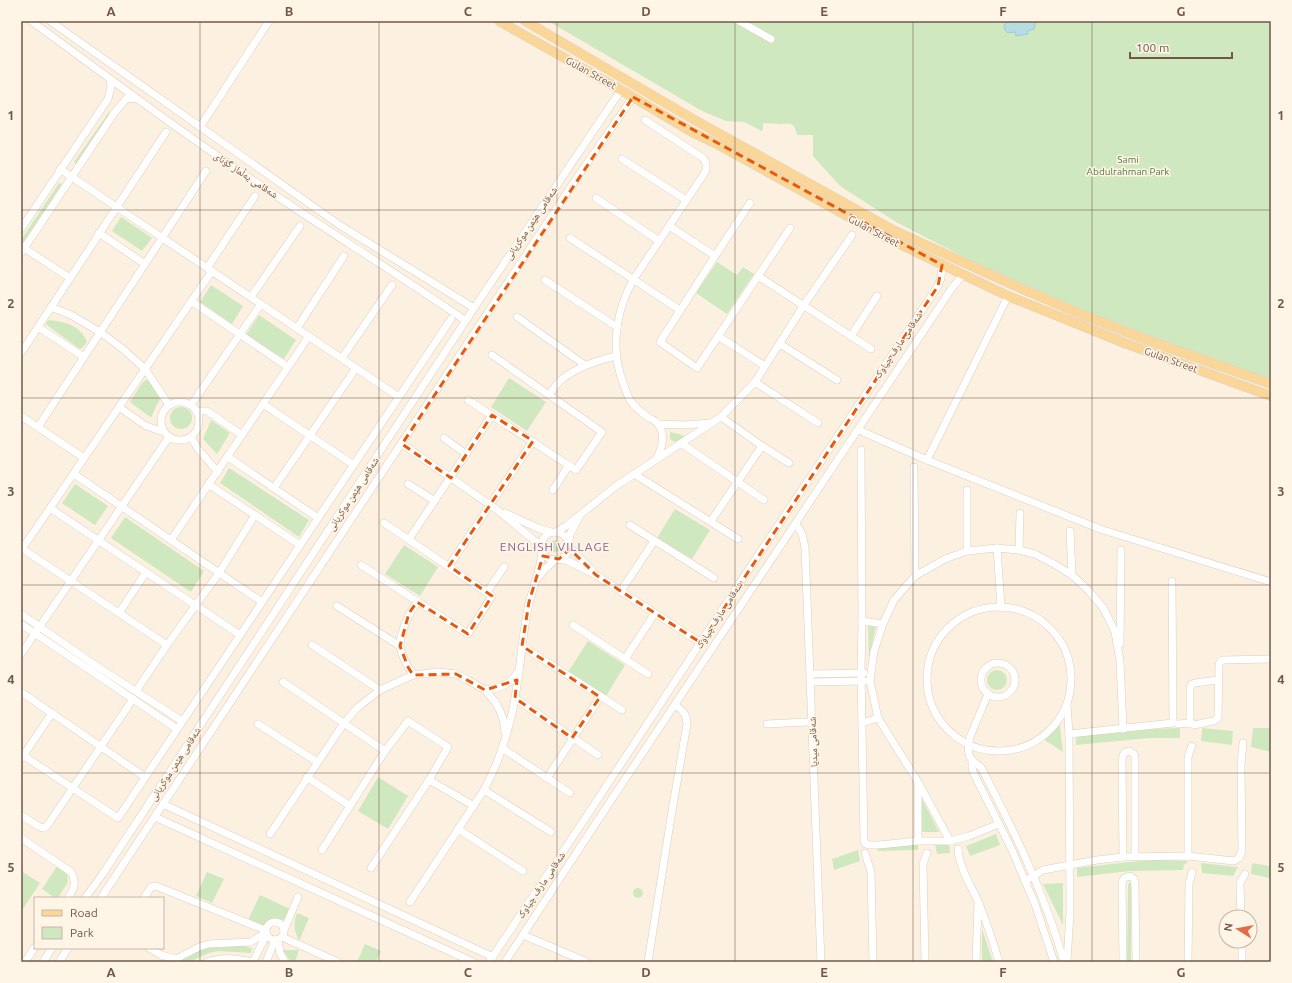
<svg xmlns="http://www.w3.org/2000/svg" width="1292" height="983" font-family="Ubuntu,'Noto Naskh Arabic',sans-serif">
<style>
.green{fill:#d0e8bf}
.water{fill:#b6dde4;stroke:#9cccd6}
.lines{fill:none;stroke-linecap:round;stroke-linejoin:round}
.minor-casing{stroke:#dfcdbc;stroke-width:8}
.major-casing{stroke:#dad3cf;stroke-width:10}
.minor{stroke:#fff;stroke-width:7}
.major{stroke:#fad699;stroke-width:9}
.marked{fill:none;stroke:#e8590c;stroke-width:3;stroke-dasharray:8 5;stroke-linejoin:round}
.grid{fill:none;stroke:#725748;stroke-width:1;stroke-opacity:0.55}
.labels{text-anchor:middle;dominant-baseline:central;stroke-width:3;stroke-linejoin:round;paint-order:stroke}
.street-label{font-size:10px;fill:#725748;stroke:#fff5e6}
.park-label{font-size:10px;fill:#507841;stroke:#fff5e6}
.quarter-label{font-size:12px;letter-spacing:1px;fill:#856495;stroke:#fff5e6}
.neatline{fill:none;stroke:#725748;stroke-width:1.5}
.grid-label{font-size:13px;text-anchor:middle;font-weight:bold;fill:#725748}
</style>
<rect width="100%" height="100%" fill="#fcf1e0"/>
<g class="green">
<path d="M548,21H1271V384L1195,358L985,268L896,222L840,186L813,156V135H797C794,122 791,123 780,124C775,124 769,123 763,123V130L762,131L744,122L726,121L702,111Z"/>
<path d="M109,112L111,114L76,164L74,162Z"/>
<path d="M59,183L62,184L21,246V240Z"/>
<path d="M121,217L152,238L142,251L112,231Z"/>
<path d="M717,262L737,275L743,267L754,274L727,314L696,293Z"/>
<path d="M211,285L243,306L232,324L200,302Z"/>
<path d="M259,315L296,340L284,359L246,335Z"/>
<path d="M49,320C66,322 80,325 87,342L83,347L80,349L48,326L46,323Z"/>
<path d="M509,378L546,402L527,431L491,407Z"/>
<path d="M146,380L150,382L161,398L156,406L152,416L150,417L130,402L142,383Z"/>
<circle cx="181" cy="418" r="11"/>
<path d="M211,420L230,433L217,454L203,439Z"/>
<path d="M670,432L683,435L684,437L676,442L671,440L670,438Z"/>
<path d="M229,468L309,520L299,537L220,483Z"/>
<path d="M75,484L108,506L95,525L62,503Z"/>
<path d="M675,509L710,530L692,559L657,538Z"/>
<path d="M125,517L204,571L191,592L111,538Z"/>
<circle cx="555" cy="546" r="6"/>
<path d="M404,545L438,567L420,596L385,574Z"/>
<path d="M868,625L876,626L869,658Z"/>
<path d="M588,641L625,665L606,696L568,672Z"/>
<circle cx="997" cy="680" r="10"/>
<path d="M1059,720L1063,752L1043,739Z"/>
<path d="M1180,728V738H1149L1076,745V736L1118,730Z"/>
<path d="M1202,728L1233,731L1232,745L1201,741Z"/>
<path d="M1253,728H1270L1271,752L1251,747Z"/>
<path d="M378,777L408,796L388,829L358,811Z"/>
<path d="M922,799L939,832H921Z"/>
<path d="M996,834L1000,845L970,856L966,846Z"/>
<path d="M918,842V850L878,851L875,846Z"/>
<path d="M949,843L950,853L937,854L935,844Z"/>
<path d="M858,850L860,861L834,870L832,859Z"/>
<path d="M1159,860L1188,861L1184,865L1183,870L1130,871L1077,877V868L1129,862Z"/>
<path d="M1201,863L1238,867L1233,876L1202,873Z"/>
<path d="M1252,863L1270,866V878L1251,874Z"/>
<path d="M57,866L67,874L68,882L58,898H55L42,889Z"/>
<path d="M21,871L40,883L21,912Z"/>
<path d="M207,872L224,879L212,903L196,896Z"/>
<path d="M1130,882L1131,884V962H1127L1128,885Z"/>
<path d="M1063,883V925L1043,884Z"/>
<circle cx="638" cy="893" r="5"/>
<path d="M260,895L290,909L286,919L281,920L271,919L262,926L248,920Z"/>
<path d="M297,913L309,918L299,941C294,931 293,923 297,913Z"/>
<path d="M982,929L993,962H982Z"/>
<path d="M365,944L381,951L376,962H357Z"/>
<path d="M244,946L252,948L251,953L218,951L209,953L189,962H177L191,954L208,947Z"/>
<path d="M283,950H299L295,962H291Z"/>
</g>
<path class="water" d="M1009,21H1035V26L1034,29L1027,31L1028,34L1016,36L1015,32L1008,33L1004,29L1005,24Z"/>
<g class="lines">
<defs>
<g id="minor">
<path d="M31,21C103,73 173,127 247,176C319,226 394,271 466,321"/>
<path d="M50,21L341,226L474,308"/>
<path d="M739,21L771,39"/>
<path d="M645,120L703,158L706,163V171L633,280C617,310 611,344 621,377C624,385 626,393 630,400C634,406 642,413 648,417C651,419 656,421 658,424C666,435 662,449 656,459"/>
<path d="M200,127L269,21"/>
<path d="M622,159L686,200"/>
<path d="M60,169L399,397"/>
<path d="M596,198L659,241"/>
<path d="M750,203L715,256L660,342L697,368L790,228"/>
<path d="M669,226L715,256"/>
<path d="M21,229L108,99L111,87L110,80"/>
<path d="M99,233L145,264"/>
<path d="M570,238L680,310"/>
<path d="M24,248L70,278"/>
<path d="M21,253L115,112L127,98L137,99"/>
<path d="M207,268L255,196"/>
<path d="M758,276L871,349"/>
<path d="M545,280L617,327"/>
<path d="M251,297L300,226"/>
<path d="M191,301L288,367"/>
<path d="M51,307L71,315L100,332L123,349L145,369L169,405"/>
<path d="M517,317L585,365"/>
<path d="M38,327L84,357"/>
<path d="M297,328L344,256"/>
<path d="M718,336L765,366"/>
<path d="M851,336L877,296"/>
<path d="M780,344L837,380"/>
<path d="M21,353L166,132"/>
<path d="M342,358L392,285"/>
<path d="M755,382L818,423"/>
<path d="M549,395C553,390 556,384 561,380C577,367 596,361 616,356"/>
<path d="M468,400L576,470L602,432L492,355"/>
<circle cx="180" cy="421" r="19"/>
<path d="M263,404L354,465"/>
<path d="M191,405L261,304"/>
<path d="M119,407L146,426L164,432"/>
<path d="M196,411H207L242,435"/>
<path d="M21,416L84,458"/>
<path d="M721,417L762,446L789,463"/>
<path d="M658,424L685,425L710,423"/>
<path d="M38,427L206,171"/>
<path d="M859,429L863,432L927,460L1100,529L1271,582"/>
<path d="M191,437L198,449L218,472"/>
<path d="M444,438L466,454"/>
<path d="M681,443L764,500"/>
<path d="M402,444L496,509L541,546"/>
<path d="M861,450L862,621L861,673L864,841L866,844L870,845H879L918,841H950L969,836L999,824"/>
<path d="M228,457L318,518"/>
<path d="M927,460L1008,296"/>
<path d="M914,467L915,576"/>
<path d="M74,474L262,602"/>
<path d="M634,474L738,539"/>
<path d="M208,484L300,545"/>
<path d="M408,484L435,501"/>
<path d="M274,488L356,368"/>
<path d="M553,490L569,465"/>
<path d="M967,490V551"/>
<path d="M50,508L240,635"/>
<path d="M505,513L540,529L551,532"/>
<path d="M711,521L762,446"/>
<path d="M796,524L802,534L805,547L821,962"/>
<path d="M630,525L714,578"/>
<path d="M1070,531L1072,575"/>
<path d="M556,532L566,526L616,486L721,417L755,382L804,305L852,235"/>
<circle cx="555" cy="546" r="14"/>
<path d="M409,539L492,415"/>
<path d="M171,540L309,336"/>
<path d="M569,542L570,534L579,517"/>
<path d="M569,546L575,553L592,570"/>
<path d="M21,548L167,645"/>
<path d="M997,548L1001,607"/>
<path d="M22,549L212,271"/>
<path d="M1019,550L1020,513"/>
<path d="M559,559L568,561L596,575L701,643"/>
<path d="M361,565L468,634L492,596L384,523"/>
<path d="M449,566L533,441"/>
<path d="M539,577L545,569L555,560"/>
<path d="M621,591L654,541"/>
<path d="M487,592L504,567"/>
<path d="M337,606L400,646"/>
<circle cx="999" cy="679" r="72"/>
<path d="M119,613L146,572"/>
<path d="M21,614L98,667L182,721"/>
<path d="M862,621L883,624"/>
<path d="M21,624L133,699L177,729"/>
<path d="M573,625L648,674"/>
<path d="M1120,644L1121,550"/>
<path d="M312,645L380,690"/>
<path d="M522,646L622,710"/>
<path d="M21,654L169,437"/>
<path d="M625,659L655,613"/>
<circle cx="998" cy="680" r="17"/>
<path d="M811,674L864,673"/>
<path d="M413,675C408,667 401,656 400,646C400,632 409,613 417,602"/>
<path d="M1218,680L1195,683L1192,684L1190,687V719L1191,723L1194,725L1213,721L1216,720L1218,717L1219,665L1220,662L1223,660L1271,659"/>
<path d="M283,682L385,751"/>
<path d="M811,682L865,681"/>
<path d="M485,690C499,689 510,685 517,673"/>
<path d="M136,691L167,645L219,573L255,515"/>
<path d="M21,692L145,777"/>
<path d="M988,694L970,737C968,744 967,754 972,760C975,763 979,765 982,769C1014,831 1045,894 1064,962"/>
<path d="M515,698L598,755"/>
<path d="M862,723L878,718"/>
<path d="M258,724L317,762"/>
<path d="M767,724L807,722L812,721"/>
<path d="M1178,724L1191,723"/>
<path d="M1069,734L1173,723L1172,581"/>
<path d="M502,748L570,793"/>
<path d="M21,754L118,818L451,319"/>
<path d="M21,759L52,713"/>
<path d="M972,760V768L974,774L1013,852L1022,874L1035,904L1054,962"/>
<path d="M307,777L350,806"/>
<path d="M547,778L600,697"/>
<path d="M429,780L474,806"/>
<path d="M484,790L551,832"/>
<path d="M163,804L493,957"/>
<path d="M21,815L38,826L43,828L47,826L133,699"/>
<path d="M155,817L473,962"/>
<path d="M458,829L523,871"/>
<path d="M270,834L344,723L357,708L380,690L413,675L438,672L456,674L468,680L485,690L496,703L500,711L503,719L505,732"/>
<path d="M21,838L71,872C77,882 74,889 68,898"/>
<path d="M918,841V783"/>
<path d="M950,841L918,782L878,718L870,681L874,651L883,624L894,600L915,576L945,559L967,551L997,548L1019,550L1035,554L1054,564L1072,575L1089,591L1104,609L1115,632L1120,661L1123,729"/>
<path d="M958,849C959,867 970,884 978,901C986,921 993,941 999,962"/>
<path d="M322,850L385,751L408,721L448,747L429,780L371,868"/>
<path d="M865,853L871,872L873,962"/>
<path d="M1188,856V757L1190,751L1192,746"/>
<path d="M1123,857L1122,759L1124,753L1129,751L1134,754L1135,757V856"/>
<path d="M1025,881L1043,870L1097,860L1123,857L1188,856L1234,861L1239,858L1242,851L1241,765L1243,743"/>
<path d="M85,898L102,875L474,308L621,90"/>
<path d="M101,898L574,182L633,97"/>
<path d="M144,898L151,887L156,886L265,930"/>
<path d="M410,902L484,790C497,766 506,740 512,713C520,679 521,642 528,608C532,588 542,569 542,549"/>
<path d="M1241,917L1240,883L1245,874"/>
<circle cx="275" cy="931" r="9"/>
<path d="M284,930L298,897"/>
<path d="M523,935L587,962"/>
<path d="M282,937L338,962"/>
<path d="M278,940L280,953L285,962"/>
<path d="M1242,941V962"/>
<path d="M149,948L161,955L176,959L199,947L208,944L251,942L265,933"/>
<path d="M25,962L35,947"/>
<path d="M43,962L52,948"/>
<path d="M59,962L68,948"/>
<path d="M207,962C224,957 235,958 252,962"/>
<path d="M253,962L266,935"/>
<path d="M266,962L275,940"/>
<path d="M489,962L590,811L735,590L938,286L941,278L942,265"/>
<path d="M505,962L600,817L952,288L963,275"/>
<path d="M648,962L672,811L687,724C687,714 682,710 675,705"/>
<path d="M925,962L923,864L927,853"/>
<path d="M976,962L978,904"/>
<path d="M1067,962L1070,912L1069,734L1067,704"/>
<path d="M1123,962L1122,883L1124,878L1130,876L1134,879L1135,887L1136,962"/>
<path d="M1188,962L1189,884L1192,872"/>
</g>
<g id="major">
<path d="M499,21L621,90L692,132L719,145L889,239L1008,296L1127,344L1271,396"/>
<path d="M525,21L698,122L893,230L1013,285L1078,313L1147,340L1271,384"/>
</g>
</defs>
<use href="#minor" class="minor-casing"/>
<use href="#major" class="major-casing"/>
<use href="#minor" class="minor"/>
<use href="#major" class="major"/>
</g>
<path class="marked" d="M633,97L942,265L938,286L701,643L596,575L570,549L559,559L543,556L529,602L522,646L600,697L572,738L515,698L517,680L485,690L456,674L413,675L408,667L400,646L409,613L417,602L468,634L492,596L449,566L533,441L492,415L451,478L402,444Z"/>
<path class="grid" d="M200,21V962M379,21V962M557,21V962M735,21V962M913,21V962M1092,21V962M21,210H1271M21,398H1271M21,585H1271M21,773H1271"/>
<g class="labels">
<g class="street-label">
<text transform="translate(591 73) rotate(29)">Gulan Street</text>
<text transform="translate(246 175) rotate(34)">شەقامی یەڵماز گۆنای</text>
<text transform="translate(531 223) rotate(-56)">شەقامی هێمن موکریانی</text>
<text transform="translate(874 231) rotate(28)">Gulan Street</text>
<text transform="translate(898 345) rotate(-56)">شەقامی مارف چیاوک</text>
<text transform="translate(1171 360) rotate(20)">Gulan Street</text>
<text transform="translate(353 494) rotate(-57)">شەقامی هێمن موکریانی</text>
<text transform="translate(719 615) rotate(-57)">شەقامی مارف چیاوک</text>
<text transform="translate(813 742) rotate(-92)">شەقامی میدیا</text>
<text transform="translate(175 764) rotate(-57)">شەقامی هێمن موکریانی</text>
<text transform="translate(541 885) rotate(-56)">شەقامی مارف چیاوک</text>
</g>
<g class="park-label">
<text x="1128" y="159">Sami<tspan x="1128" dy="12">Abdulrahman Park</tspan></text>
</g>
<g class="quarter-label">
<text x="555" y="546">ENGLISH VILLAGE</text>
</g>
</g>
<rect width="1292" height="983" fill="none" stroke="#fff5e6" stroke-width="44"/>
<rect x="34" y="897" width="130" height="52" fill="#fff5e6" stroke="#c7b6a7"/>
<rect x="42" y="910" width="20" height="6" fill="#fad699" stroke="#c7b6a7"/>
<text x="70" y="917" font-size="12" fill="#725748">Road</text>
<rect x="42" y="927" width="20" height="12" fill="#d0e8bf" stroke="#c7b6a7"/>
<text x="70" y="937" font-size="12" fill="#725748">Park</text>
<g transform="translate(1238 929) rotate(281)"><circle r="19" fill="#fff5e6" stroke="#c7b6a7"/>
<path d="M0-3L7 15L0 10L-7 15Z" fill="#e46b46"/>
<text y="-6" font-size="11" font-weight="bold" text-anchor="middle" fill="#725748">N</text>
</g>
<path d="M1130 52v6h102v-6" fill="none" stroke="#725748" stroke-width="2"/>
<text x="1136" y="52" font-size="12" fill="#725748" stroke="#fff5e6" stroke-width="3" paint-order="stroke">100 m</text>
<rect x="22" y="22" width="1248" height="939" class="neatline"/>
<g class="grid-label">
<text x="111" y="16">A</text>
<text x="289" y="16">B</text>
<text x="468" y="16">C</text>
<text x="646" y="16">D</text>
<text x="824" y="16">E</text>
<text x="1003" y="16">F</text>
<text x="1181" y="16">G</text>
<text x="11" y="120">1</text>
<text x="1281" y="120">1</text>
<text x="11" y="308">2</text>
<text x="1281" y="308">2</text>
<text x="11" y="496">3</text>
<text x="1281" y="496">3</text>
<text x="11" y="684">4</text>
<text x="1281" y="684">4</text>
<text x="11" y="872">5</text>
<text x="1281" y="872">5</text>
<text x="111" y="977">A</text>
<text x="289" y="977">B</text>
<text x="468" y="977">C</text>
<text x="646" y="977">D</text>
<text x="824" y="977">E</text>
<text x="1003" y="977">F</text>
<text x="1181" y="977">G</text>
</g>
</svg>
